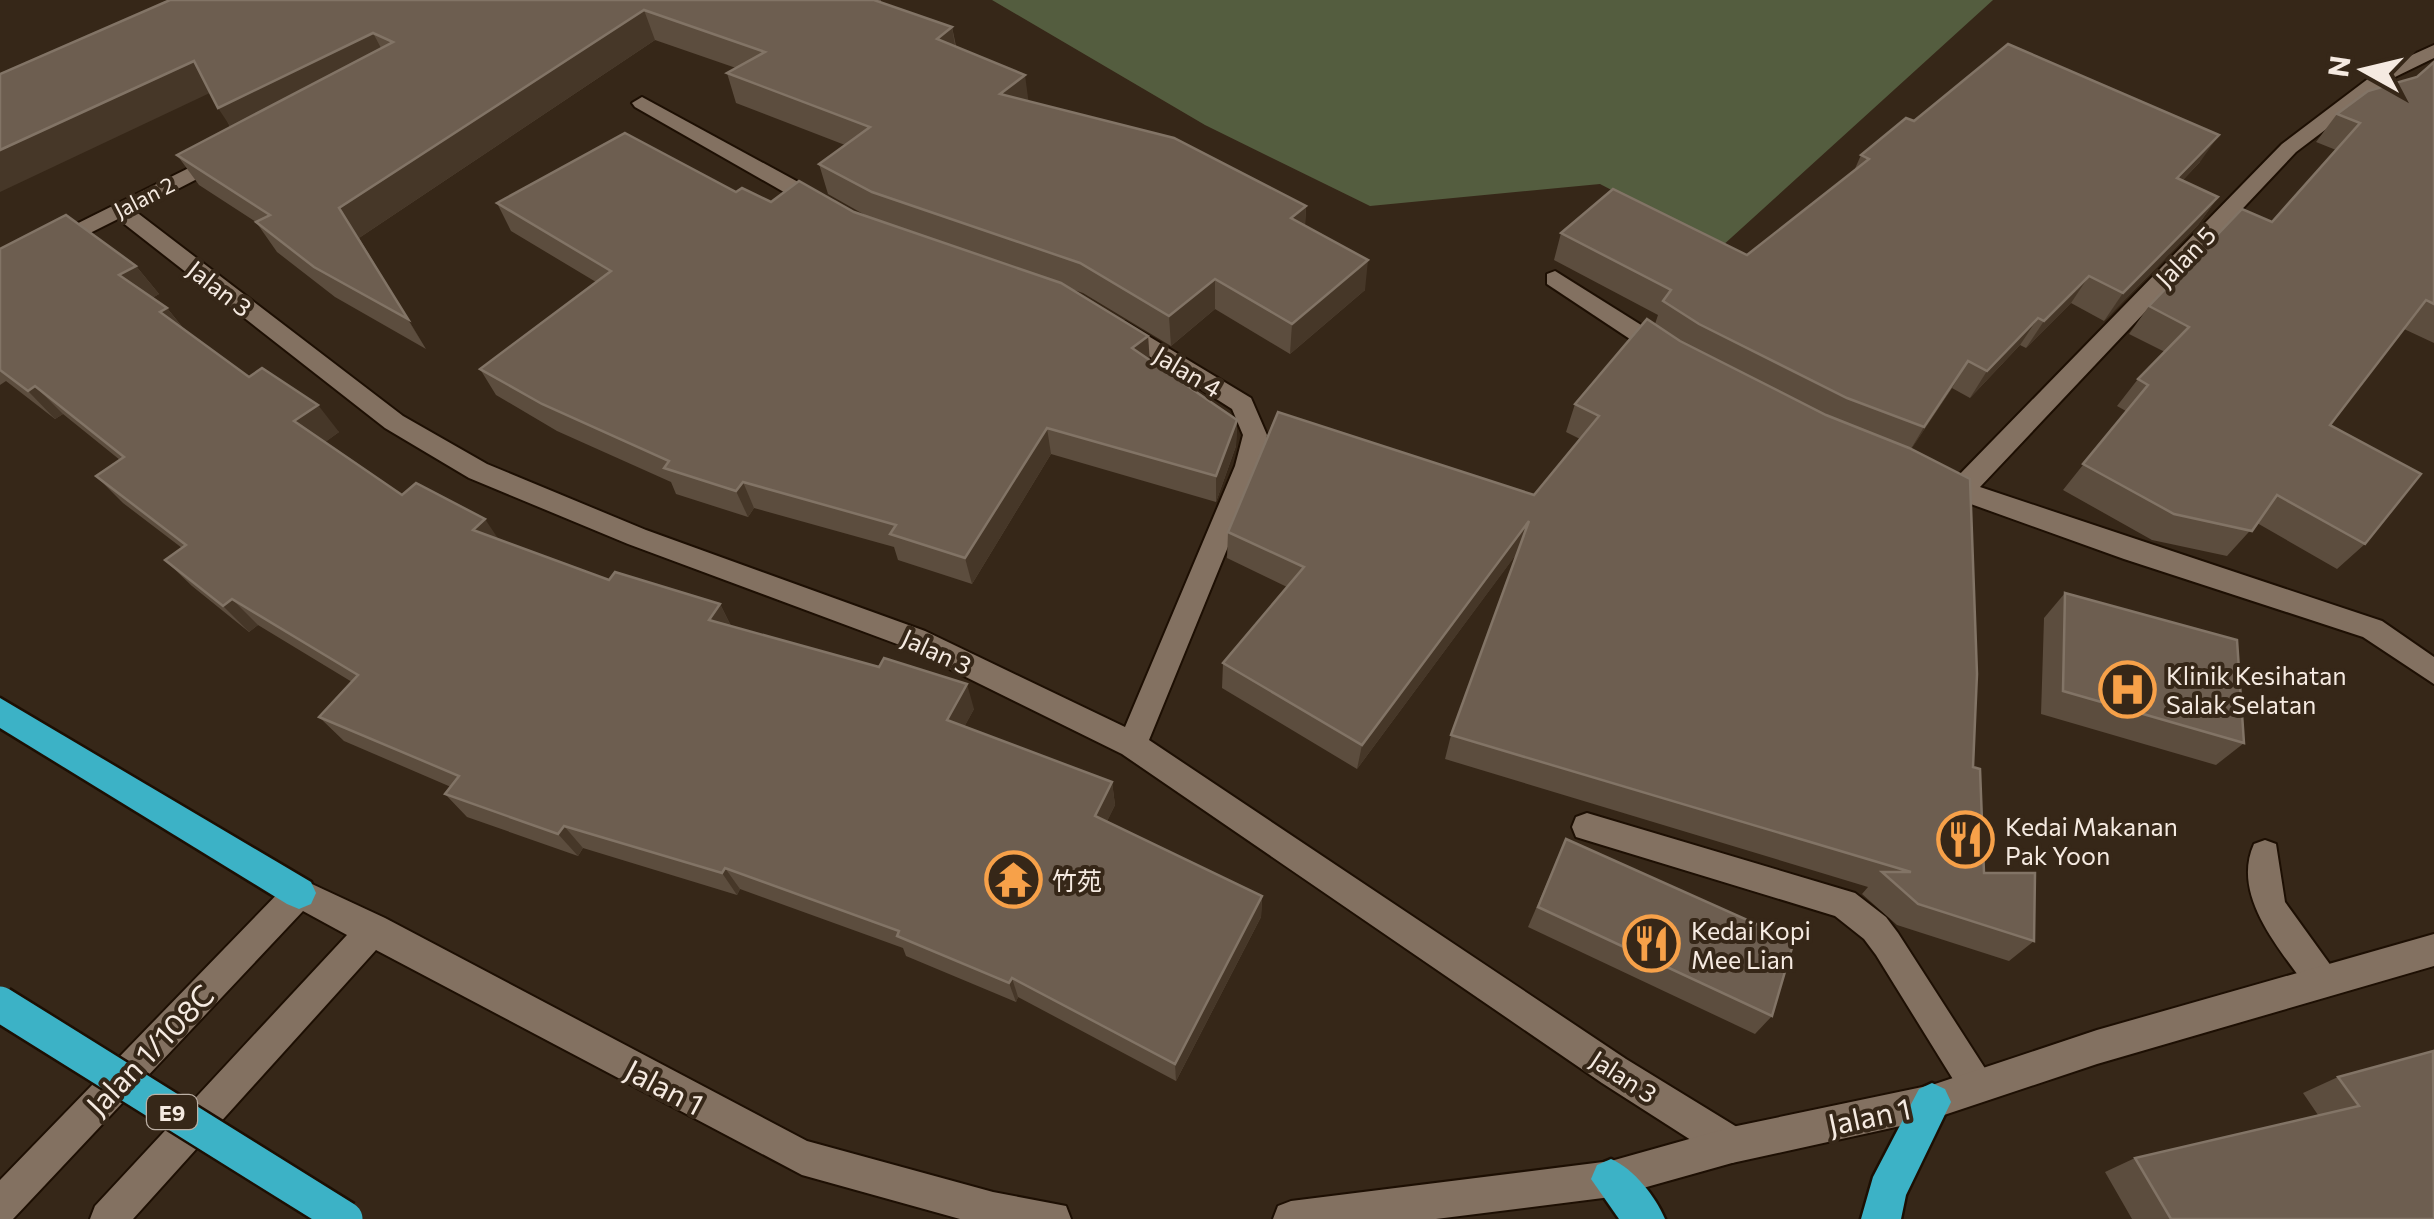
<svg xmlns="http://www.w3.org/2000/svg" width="2434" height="1219" font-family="Commissioner,'Noto Sans SC',sans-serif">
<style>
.forest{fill:#545d3f}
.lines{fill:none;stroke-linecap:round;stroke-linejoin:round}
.service-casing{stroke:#1d0f03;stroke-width:4}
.minor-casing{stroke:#1d0f03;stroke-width:4}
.tertiary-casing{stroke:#1d0f03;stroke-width:4}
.motorway-casing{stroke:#1d0f03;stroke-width:5}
.service{fill:#837161;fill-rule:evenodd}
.minor{fill:#837161;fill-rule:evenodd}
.tertiary{fill:#837161;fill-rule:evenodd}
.motorway{fill:#3cb2c6;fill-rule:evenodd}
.motorway-bridge-casing{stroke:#1d0f03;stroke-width:40;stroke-linecap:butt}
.motorway-bridge{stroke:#3cb2c6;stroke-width:35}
.wall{fill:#5c4d3e}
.shaded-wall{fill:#463728}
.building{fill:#6d5e50;stroke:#827466;stroke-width:2.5}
.labels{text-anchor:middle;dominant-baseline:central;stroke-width:8;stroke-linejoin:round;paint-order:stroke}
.far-street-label{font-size:22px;fill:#f5eae1;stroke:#362718}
.shield{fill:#362718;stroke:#bcb0a5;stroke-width:2.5}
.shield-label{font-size:22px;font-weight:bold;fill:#f5eae1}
.street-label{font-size:25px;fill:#f5eae1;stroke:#362718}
.poi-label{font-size:25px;fill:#f5eae1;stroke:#362718;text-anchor:start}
.near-street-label{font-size:30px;fill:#f5eae1;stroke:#362718}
</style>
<rect width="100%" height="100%" fill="#362718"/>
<path class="forest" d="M992,0H1993L1721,247L1600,184L1370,206L1205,125Z"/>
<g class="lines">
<defs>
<path id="service" d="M2265,840L2276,844L2285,902L2334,970L2339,981L2334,992L2322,997L2310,992C2283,952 2230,897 2254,844Z"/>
<g id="minor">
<path d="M2434,45V58L2395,77L2296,152L1980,487L2382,621L2434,657V684L2363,637L2124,559L1929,489L1925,482L1929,475L1938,472L1956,478L2282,144L2381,69Z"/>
<path d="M642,97L833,201L836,206L825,213L817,211L635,107L632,103Z"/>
<path d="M221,152L231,158L228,163L135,211L403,416L487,464L646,530L925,631L1125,727L1235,466L1243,435L1232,409L1105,328L1109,322H1125L1251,398L1267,435L1261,466L1149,740L1626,1059L1745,1132L1750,1145L1745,1158L1732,1163L1719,1158L1602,1083L1122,754L905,647L628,544L469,478L385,428L118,219L0,278V262Z"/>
<path d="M1555,271L1673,345L1677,351L1673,357H1657L1547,284V274Z"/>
<path d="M1587,813L1855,893L1886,917L1898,933L1988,1073L1993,1085L1988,1097L1976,1102L1964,1097L1876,955L1864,939L1835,916L1576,837L1572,827L1576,817Z"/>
</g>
<g id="tertiary">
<path d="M299,878L385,918L807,1141L993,1192L1066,1206L1071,1219H960L802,1175L376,950L133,1219H90L95,1206L347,935L303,911L13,1219H0V1180L288,883Z"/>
<path d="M2434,934V966L2097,1064L1932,1119L1732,1163L1611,1197L1436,1219H1273L1278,1206L1291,1201L1611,1161L1732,1127L1932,1085L2097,1030Z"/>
</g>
<g id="motorway">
<path d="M0,698L311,882L316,893L311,904L299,909L287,904L0,728Z"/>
<path d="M1932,1083L1945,1089L1951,1102L1906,1195L1901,1219H1861L1873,1177L1919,1089Z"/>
<path d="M1611,1159C1634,1169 1655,1196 1665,1219H1619L1591,1179L1597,1165Z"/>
</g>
</defs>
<use href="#service" class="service-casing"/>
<use href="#minor" class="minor-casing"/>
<use href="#tertiary" class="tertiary-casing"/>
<use href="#motorway" class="motorway-casing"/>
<use href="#service" class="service"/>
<use href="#minor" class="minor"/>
<use href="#tertiary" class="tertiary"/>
<use href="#motorway" class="motorway"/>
<defs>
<path id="motorway-bridge" d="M0,1004L345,1219"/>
</defs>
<use href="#motorway-bridge" class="motorway-bridge-casing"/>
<use href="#motorway-bridge" class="motorway-bridge"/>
</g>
<g class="wall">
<path d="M170,0H881V3L952,27L956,46L1028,101L1306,206L1305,226L1365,290L1290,354L1215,309L1171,346L1083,293L1071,289L1148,336L1149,360L1237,420L1236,446L1216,502L1051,454L972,584L898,560L894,547L754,508L748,517L676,494L671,482L557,431L496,395L480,369L596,282L511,231L497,203L736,192L771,202L854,212L872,219L828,194L819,164L845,145L736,103L727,73L736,68L655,40L359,238L426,349L335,297L277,252L256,222L199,185L177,155L230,127Z"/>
<path d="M2434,62V343L2404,329L2330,425L2365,544L2337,569L2257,523L2227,556L2152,540L2063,490L2126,411L2117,406L2138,379L2165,352L2129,334L2149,306L2272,222L2336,150L2316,142L2337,114L2417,77Z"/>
<path d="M1914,121L2200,162L2182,181L2218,197L2198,225L2104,321L2071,303L2026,348L2020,345L1970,398L1952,388L1911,449L1973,767L1984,873L2034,941L2009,961L1897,925L1862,894L1868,887L1445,759L1451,735L1517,553L1357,769L1222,688L1223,663L1287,587L1227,558L1228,532L1534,495L1580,439L1566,432L1575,404L1655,324L1658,315L1554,260L1561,233L1747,255L1854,171L1861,155Z"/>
<path d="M0,249L136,266L159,294L152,298L167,308L184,329L249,377L339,432L325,442L402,495L499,539L609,580L720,604L731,626L974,709L964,727L1112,782L1115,805L1107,821L1262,896L1261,917L1176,1081L1018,997L1016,1002L906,956L903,948L740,889L737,895L583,848L578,856L467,817L445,794L451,787L344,741L319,717L352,682L258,625L249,632L192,586L165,560L182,548L123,503L96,476L120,460L63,414L55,419L6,381L0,385Z"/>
<path d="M2065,593L2244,743L2216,765L2041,714L2044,618Z"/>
<path d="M1566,839L1772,1016L1755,1034L1528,927Z"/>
<path d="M2338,1077L2434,1219H2132L2105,1172L2135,1158L2318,1115L2303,1093Z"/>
</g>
<g class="shaded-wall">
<path d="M644,10L655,40L359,238L426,349L339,208Z"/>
<path d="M952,27L957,57L937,39Z"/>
<path d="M373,33L389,63L238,138L218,108Z"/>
<path d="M194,61L214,91L0,192V150Z"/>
<path d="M1025,75L1029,105L1000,94Z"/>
<path d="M2219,135L2200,162L2158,206L2177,178Z"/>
<path d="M2218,197L2198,225L2104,321L2123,293Z"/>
<path d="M1306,206L1304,236L1291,218Z"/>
<path d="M1368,260L1365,290L1290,354L1292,324Z"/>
<path d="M136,266L159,294L142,304L119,275Z"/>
<path d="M2089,276L2071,303L2026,348L2044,321Z"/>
<path d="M1215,279V309L1171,346L1169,316Z"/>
<path d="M167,308L190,337L160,312Z"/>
<path d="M2038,318L2020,345L1970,398L1987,371Z"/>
<path d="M1148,336L1150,363L1132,348Z"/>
<path d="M1968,361L1952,388L1908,454L1924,427Z"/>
<path d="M35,386L63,414L55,419L28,391Z"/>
<path d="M318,405L339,432L316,449L294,421Z"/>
<path d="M1237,420L1236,446L1216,502V476Z"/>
<path d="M1047,428L1051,454L972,584L965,558Z"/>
<path d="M743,482L754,508L748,517L736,491Z"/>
<path d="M485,519L503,546L473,530Z"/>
<path d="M1529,521L1521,548L1357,769L1362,745Z"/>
<path d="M232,599L258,625L249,632L223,606Z"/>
<path d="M720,604L733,630L709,620Z"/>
<path d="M967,684L974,709L955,744L947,720Z"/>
<path d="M1112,782L1115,805L1099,838L1095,816Z"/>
<path d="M564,826L583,848L578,856L558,834Z"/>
<path d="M725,868L740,889L737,895L722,873Z"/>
<path d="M1262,896L1261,917L1176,1081L1175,1064Z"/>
<path d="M1012,978L1018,997L1016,1002L1009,983Z"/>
</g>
<g class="building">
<path d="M170,0H874L952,27L937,39L1025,75L1000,94L1174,138L1306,206L1291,218L1368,260L1292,324L1215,279L1169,316L1080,263L872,192L819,164L870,127L727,73L765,52L644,10L339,208L408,319L314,267L256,222L270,215L177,155L393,42L373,33L218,108L194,61L0,150V74Z"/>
<path d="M2008,44L2219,135L2177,178L2218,197L2123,293L2089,276L2044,321L2038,318L1987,371L1968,361L1924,427L1847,398L1699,324L1663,301L1671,290L1561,233L1613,189L1747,255L1869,159L1861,155L1906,118L1914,121Z"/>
<path d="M2434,62V304L2426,300L2330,425L2421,474L2365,544L2277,495L2252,531L2174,514L2083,464L2148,385L2138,379L2189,327L2149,306L2242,209L2272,222L2360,123L2337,114L2368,91L2417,77Z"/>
<path d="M625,133L736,192L742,188L771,202L799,181L854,212L1061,283L1148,336L1132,348L1237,420L1216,476L1047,428L965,558L890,534L896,525L743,482L736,491L664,468L669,461L542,404L480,369L611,271L497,203Z"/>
<path d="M66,215L136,266L119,275L167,308L160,312L249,377L262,368L318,405L294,421L402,495L416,483L485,519L473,530L609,580L615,572L720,604L709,620L879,667L884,658L967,684L947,720L1112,782L1095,816L1262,896L1175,1064L1012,978L1009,983L897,936L899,931L725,868L722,873L564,826L558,834L445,794L459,776L319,717L358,675L232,599L223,606L165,560L186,545L96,476L124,457L35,386L28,391L0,370V249Z"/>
<path d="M1647,319L1680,341L1826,415L1909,448L1970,479L1977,674L1973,767L1980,769L1984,873H2035L2034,941L1918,904L1882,872H1911L1451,735L1529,521L1362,745L1223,663L1304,567L1228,532L1278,412L1534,495L1599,416L1575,404Z"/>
<path d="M2065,593L2237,640L2244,743L2063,691Z"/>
<path d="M1566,839L1794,941L1772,1016L1538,907Z"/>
<path d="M2433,1051L2434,1219H2171L2135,1158L2359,1106L2338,1077Z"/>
</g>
<defs>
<symbol id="hospital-ring" viewBox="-11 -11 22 22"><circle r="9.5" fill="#362718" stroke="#f7a149" stroke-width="1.5"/><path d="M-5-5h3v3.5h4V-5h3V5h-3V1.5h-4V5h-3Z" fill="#f7a149"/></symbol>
<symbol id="restaurant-ring" viewBox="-11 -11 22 22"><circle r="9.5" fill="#362718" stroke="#f7a149" stroke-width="1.5"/><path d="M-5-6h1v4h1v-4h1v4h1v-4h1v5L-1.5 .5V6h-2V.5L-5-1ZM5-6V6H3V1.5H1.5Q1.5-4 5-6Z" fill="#f7a149"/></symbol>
<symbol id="temple-ring" viewBox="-11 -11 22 22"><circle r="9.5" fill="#362718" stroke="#f7a149" stroke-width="1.5"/><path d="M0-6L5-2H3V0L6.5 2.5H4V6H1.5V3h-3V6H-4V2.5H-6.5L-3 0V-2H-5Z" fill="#f7a149"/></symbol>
</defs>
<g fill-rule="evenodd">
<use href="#hospital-ring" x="2096" y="658" width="63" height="63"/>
<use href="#restaurant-ring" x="1934" y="808" width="63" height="63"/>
<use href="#temple-ring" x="982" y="848" width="63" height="63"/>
<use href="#restaurant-ring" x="1620" y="912" width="63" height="63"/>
</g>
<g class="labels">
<g class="far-street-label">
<text transform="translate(144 197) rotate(-27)">Jalan 2</text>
</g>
<rect class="shield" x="147" y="1095" width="50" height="34" rx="8"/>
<g class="shield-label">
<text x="172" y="1112">E9</text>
</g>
<g class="street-label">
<text transform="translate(2185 256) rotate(-46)">Jalan 5</text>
<text transform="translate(220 288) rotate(38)">Jalan 3</text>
<text transform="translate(1188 371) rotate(31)">Jalan 4</text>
<text transform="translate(937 651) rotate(25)">Jalan 3</text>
<text transform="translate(1624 1076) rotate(33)">Jalan 3</text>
</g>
<g class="poi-label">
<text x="2166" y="675">Klinik Kesihatan<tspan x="2166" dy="29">Salak Selatan</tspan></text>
<text x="2005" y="826">Kedai Makanan<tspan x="2005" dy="29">Pak Yoon</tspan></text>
<text x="1052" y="880">竹苑</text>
<text x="1691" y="930">Kedai Kopi<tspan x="1691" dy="29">Mee Lian</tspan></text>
</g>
<g class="near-street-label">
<text transform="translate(149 1049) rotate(-46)">Jalan 1/108C</text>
<text transform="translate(665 1086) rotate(28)">Jalan 1</text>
<text transform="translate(1869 1115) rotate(-12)">Jalan 1</text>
</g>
</g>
<g transform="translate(2364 70) rotate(278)" stroke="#362718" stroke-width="8" paint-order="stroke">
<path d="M0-8L18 38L0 25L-18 38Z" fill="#f5eae1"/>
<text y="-15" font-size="28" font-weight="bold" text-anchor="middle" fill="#f5eae1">N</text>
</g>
</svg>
